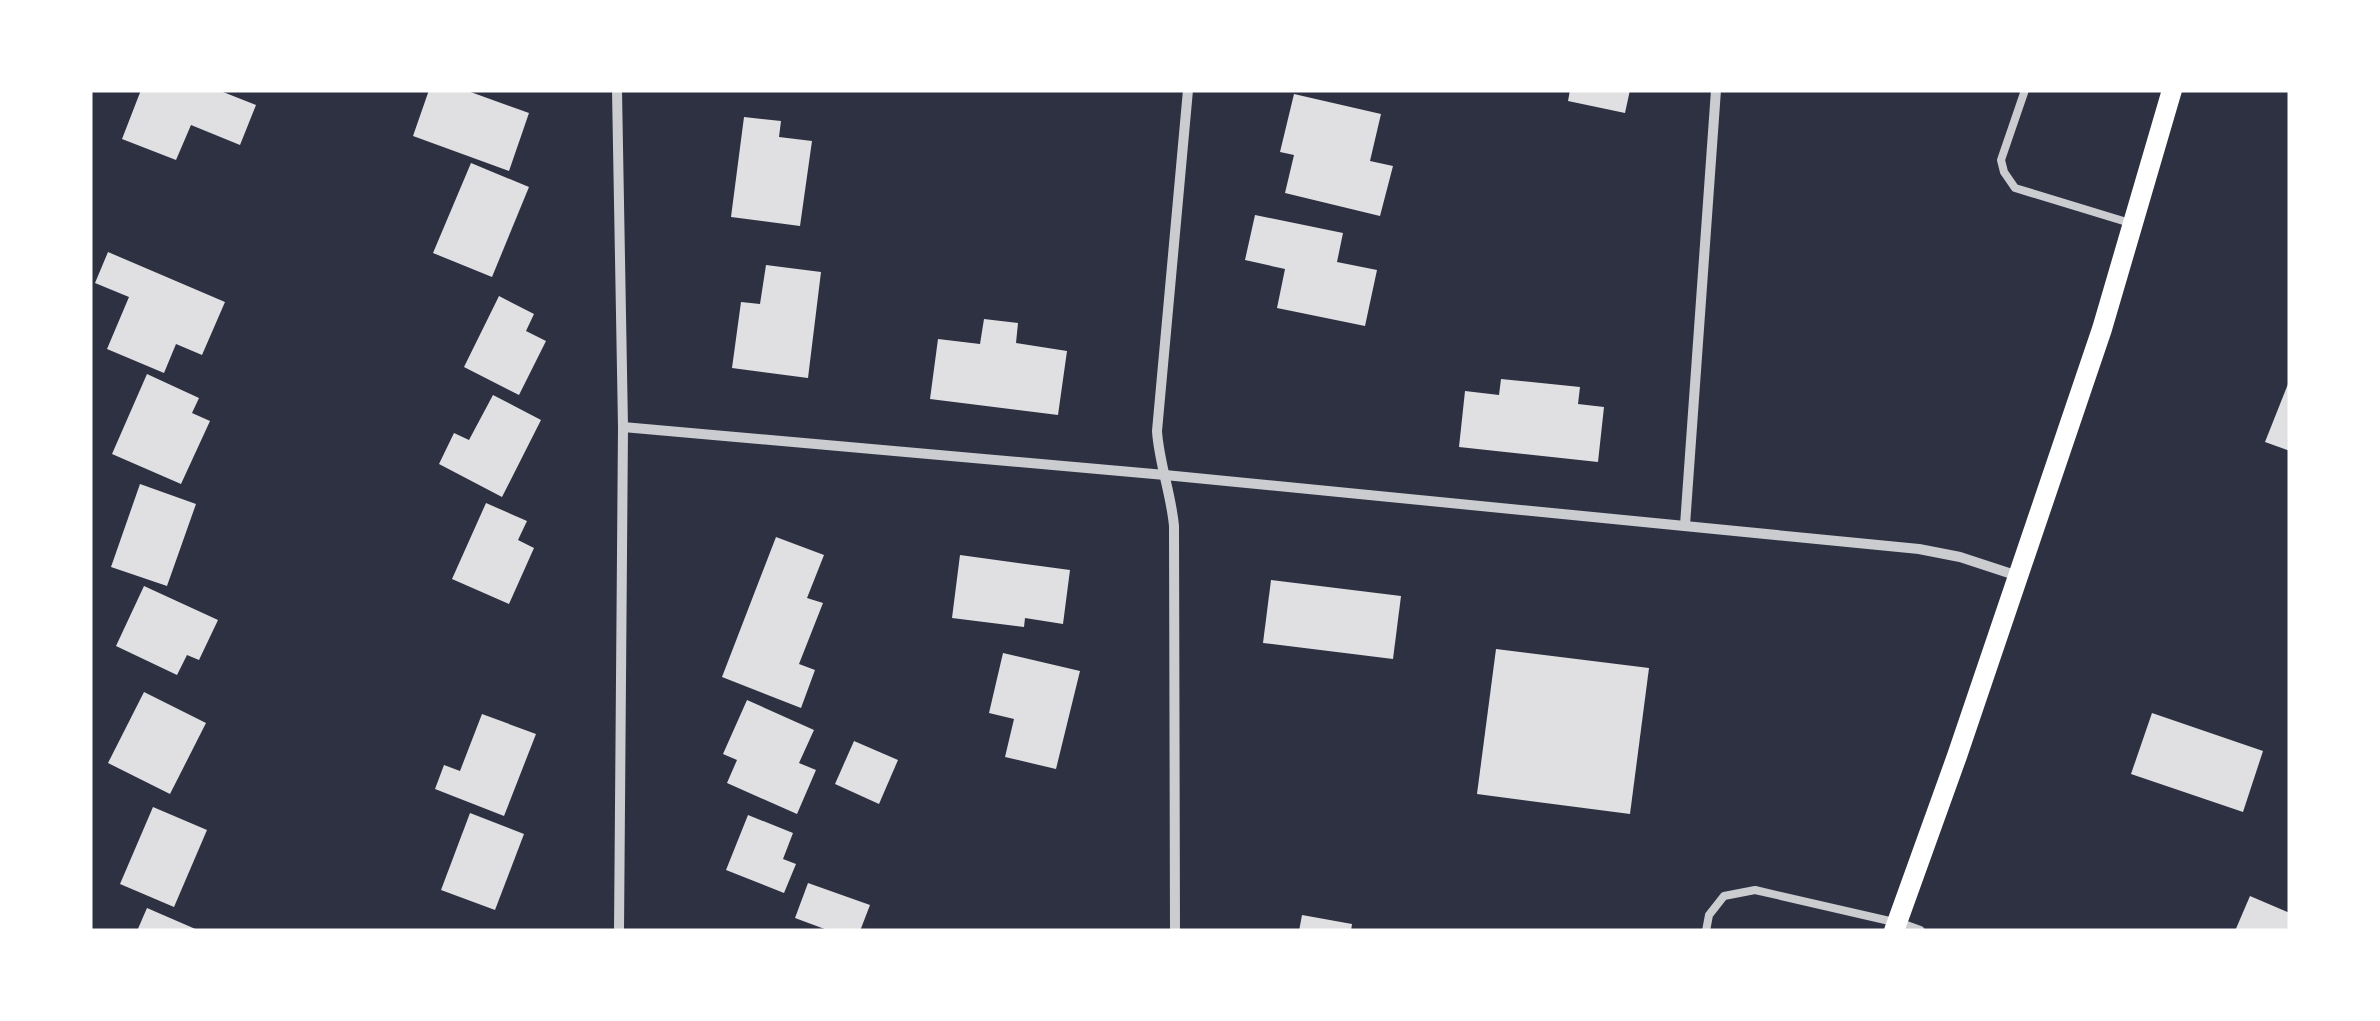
<svg xmlns="http://www.w3.org/2000/svg" width="2380" height="1021" font-family="'Titillium Web',sans-serif">
<style>
.building{fill:#e0e0e3}
.lines{fill:none;stroke-linecap:round;stroke-linejoin:round}
.service{stroke:#caccd0;stroke-width:8}
.minor{stroke:#caccd0;stroke-width:10}
.secondary{stroke:#fff;stroke-width:20}
</style>
<rect width="100%" height="100%" fill="#2d3142"/>
<g class="building">
<path d="M141,90H218L256,105L240,145L191,125L176,160L122,139Z"/>
<path d="M429,90H465L529,113L509,171L413,136Z"/>
<path d="M1570,90H1630L1625,113L1568,101Z"/>
<path d="M1294,94L1381,114L1370,161L1393,166L1380,216L1285,193L1294,155L1280,152Z"/>
<path d="M744,117L781,121L779,137L812,141L800,226L731,217Z"/>
<path d="M471,163L529,187L492,277L433,253Z"/>
<path d="M1255,215L1343,233L1337,262L1377,270L1365,326L1277,308L1285,269L1245,260Z"/>
<path d="M108,252L225,302L202,355L176,344L164,373L107,349L129,297L95,283Z"/>
<path d="M766,265L821,272L808,378L732,368L741,302L760,304Z"/>
<path d="M499,296L534,314L526,331L546,341L519,395L464,367Z"/>
<path d="M984,319L1018,323L1016,343L1067,351L1058,415L930,399L938,339L980,344Z"/>
<path d="M147,374L199,398L192,413L210,421L181,484L112,454Z"/>
<path d="M1501,379L1580,387L1578,404L1604,407L1598,462L1459,447L1465,391L1499,395Z"/>
<path d="M2290,379V451L2265,442Z"/>
<path d="M493,395L541,420L502,497L439,464L454,433L469,440Z"/>
<path d="M140,484L196,504L167,586L111,567Z"/>
<path d="M486,503L527,521L518,540L534,548L509,604L452,579Z"/>
<path d="M776,537L824,555L807,598L823,603L799,664L815,670L801,708L722,677Z"/>
<path d="M960,555L1070,570L1063,624L1025,618L1024,627L952,618Z"/>
<path d="M1271,580L1401,596L1393,659L1263,643Z"/>
<path d="M144,586L218,620L199,660L187,655L177,675L116,646Z"/>
<path d="M1496,649L1649,668L1630,814L1477,794Z"/>
<path d="M1003,653L1080,671L1056,769L1005,757L1014,719L989,713Z"/>
<path d="M144,692L206,723L170,794L108,763Z"/>
<path d="M747,700L814,730L799,763L816,770L797,814L727,783L737,760L723,754Z"/>
<path d="M2152,713L2263,751L2243,812L2131,774Z"/>
<path d="M482,714L536,734L504,816L435,789L444,765L460,771Z"/>
<path d="M854,741L898,760L879,804L835,784Z"/>
<path d="M153,807L207,830L174,907L120,884Z"/>
<path d="M470,813L524,834L495,910L441,890Z"/>
<path d="M748,815L793,833L783,859L796,864L784,893L726,870Z"/>
<path d="M808,883L870,905L860,931H830L795,918Z"/>
<path d="M2250,896L2290,913V931H2235Z"/>
<path d="M147,908L200,931H137Z"/>
<path d="M1302,915L1352,924L1351,931H1299Z"/>
</g>
<g class="lines">
<g class="service">
<path d="M2025,90L2001,160L2004,172L2015,188L2130,223"/>
<path d="M1706,931L1709,915L1724,896L1755,890L1894,922"/>
</g>
<g class="minor">
<path d="M617,90L623,427L619,931"/>
<path d="M623,427L1165,475L1919,549L1960,557L2018,576"/>
<path d="M1685,525L1716,90"/>
<path d="M1898,923L1920,931"/>
<path d="M1175,931L1174,526C1171,493 1159,463 1157,431L1188,90"/>
</g>
<path class="secondary" d="M1894,931L1957,756L2102,329L2172,90"/>
</g>
<rect width="2380" height="1021" fill="none" stroke="#ffffff" stroke-width="185"/>
</svg>
